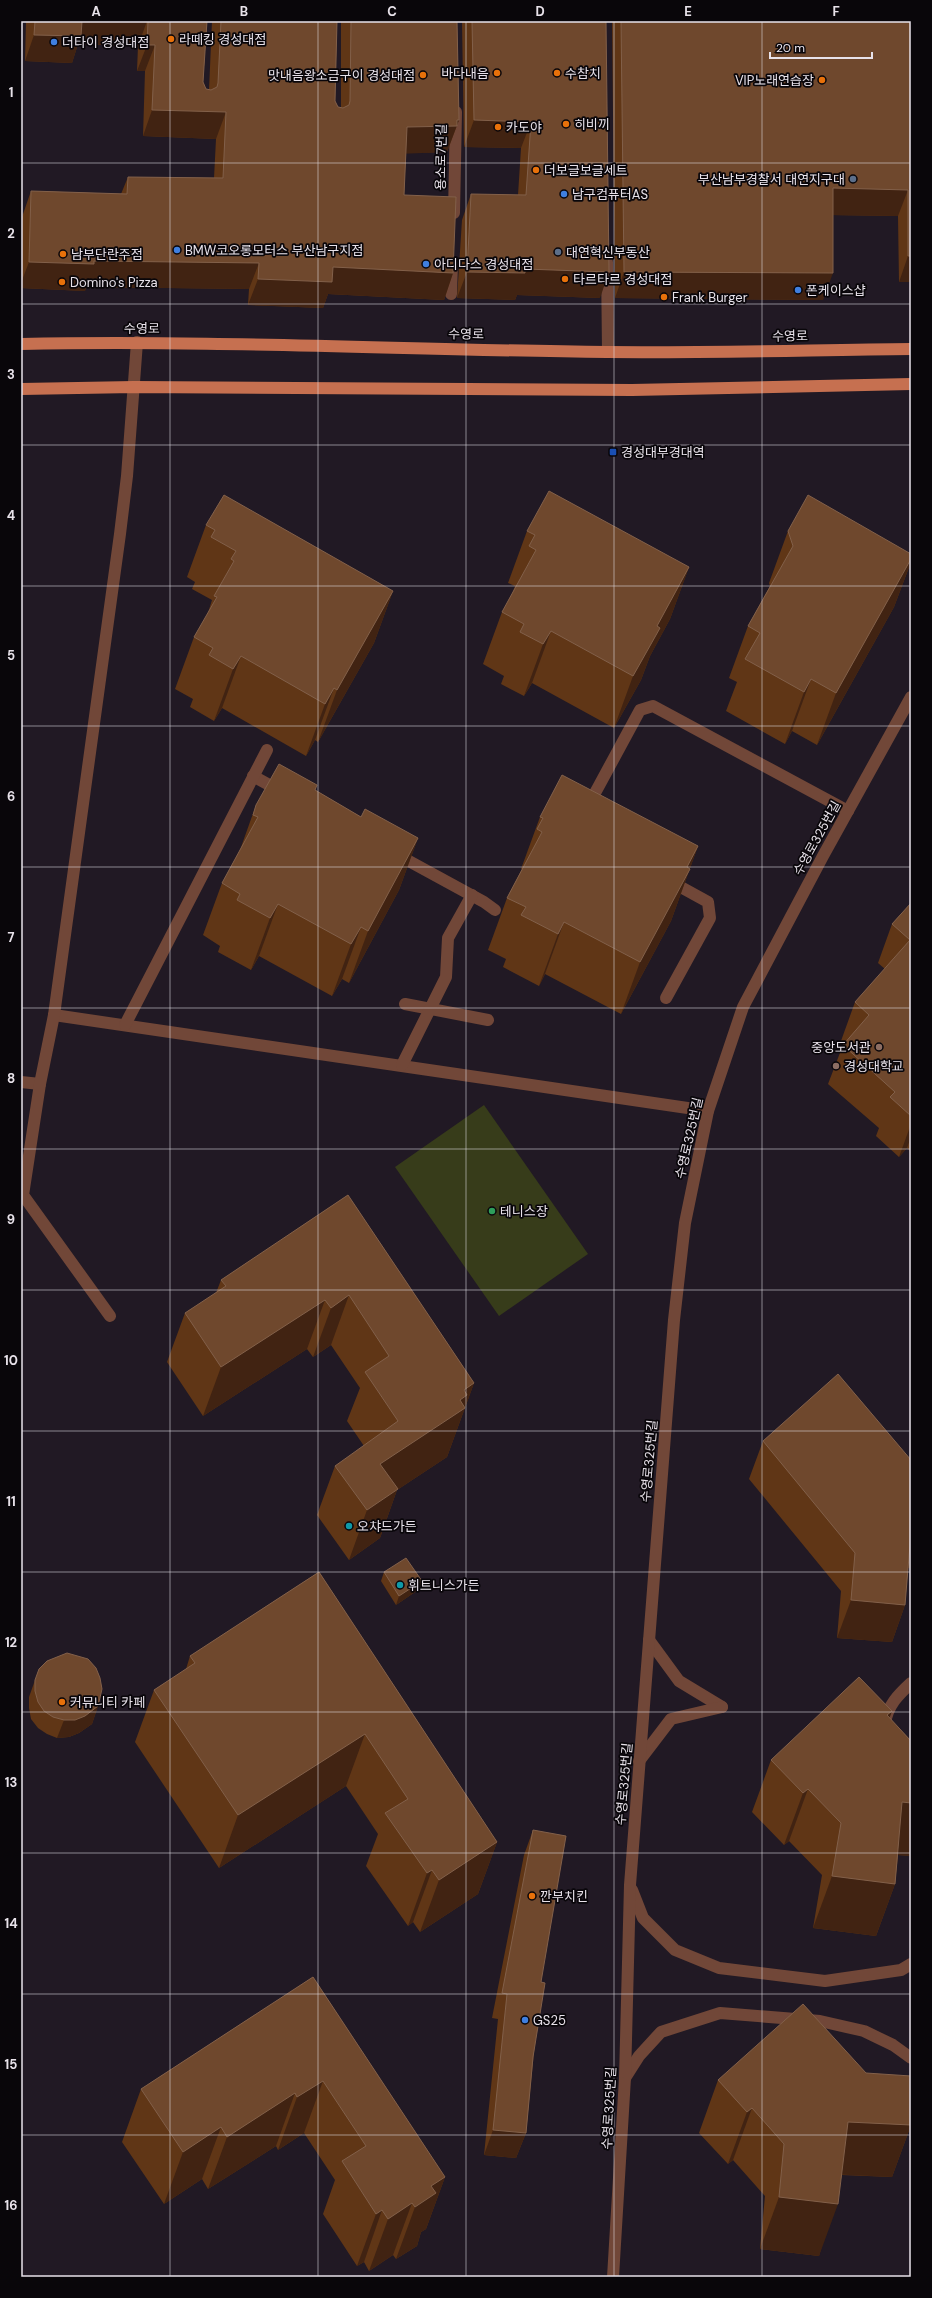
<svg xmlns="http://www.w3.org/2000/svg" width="932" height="2298" font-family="'DM Sans','Noto Sans KR',sans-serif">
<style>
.green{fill:#373c1a}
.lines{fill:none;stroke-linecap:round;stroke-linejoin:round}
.minor{stroke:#714738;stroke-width:12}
.major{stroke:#c67050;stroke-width:12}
.wall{fill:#603616}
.shaded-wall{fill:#412312}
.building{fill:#6f482d;stroke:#82604a}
.grid{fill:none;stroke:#e8e2ea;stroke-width:1;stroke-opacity:0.55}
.food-dot{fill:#e8710a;stroke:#09060a;stroke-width:1.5}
.shop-dot{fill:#3f7fe0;stroke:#09060a;stroke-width:1.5}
.service-dot{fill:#5c6f8a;stroke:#09060a;stroke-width:1.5}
.transit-dot{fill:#1a4fb4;stroke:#09060a;stroke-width:1.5}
.education-dot{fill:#8d6e63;stroke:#09060a;stroke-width:1.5}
.leisure-dot{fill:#2e9e5b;stroke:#09060a;stroke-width:1.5}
.culture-dot{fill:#0f9aa8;stroke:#09060a;stroke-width:1.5}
.labels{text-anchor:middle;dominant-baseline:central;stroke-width:3.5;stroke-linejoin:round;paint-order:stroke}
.poi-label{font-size:13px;fill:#e8e2ea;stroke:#09060a;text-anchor:start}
.street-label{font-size:13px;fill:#e8e2ea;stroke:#09060a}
.neatline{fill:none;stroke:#e8e2ea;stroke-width:1.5}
.grid-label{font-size:13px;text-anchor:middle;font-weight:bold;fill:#e8e2ea}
</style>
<rect width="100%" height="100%" fill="#211924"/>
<path class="green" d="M484,1105L588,1254L499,1316L395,1167Z"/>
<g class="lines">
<g class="minor">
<path d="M454,213L456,112"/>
<path d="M607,262L608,352"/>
<path d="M451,294L452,264"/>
<path d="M253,776L282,792"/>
<path d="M588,806L640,710L653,706L848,811"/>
<path d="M396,854L484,902L495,910"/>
<path d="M666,998L710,918L708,902L668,880"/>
<path d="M405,1004L488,1020"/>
<path d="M54,1015L708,1111"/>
<path d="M125,1025L267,750"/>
<path d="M402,1065L446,977L448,938L472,895"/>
<path d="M21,1082L40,1084"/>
<path d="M110,1316L23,1195L40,1084L54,1015L120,534L127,476L137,342"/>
<path d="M649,1640L679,1681L722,1707"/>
<path d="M885,1723C888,1705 898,1695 911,1683"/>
<path d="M639,1761L671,1719L722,1707"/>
<path d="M632,1890L643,1918L675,1950L719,1968L825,1981L901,1970L911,1964"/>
<path d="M625,2078L639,2056L661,2032L720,2013L820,2021L864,2031L893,2045L911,2058"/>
<path d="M613,2277L625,2078L630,1885L674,1320L685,1223L708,1111L743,1007L823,856L911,697"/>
</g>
<g class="major">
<path d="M21,344C216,340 411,350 607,352C708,353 810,350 911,349"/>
<path d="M21,389L134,387L632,390L911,384"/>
</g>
</g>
<g class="wall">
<path d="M26,21H207L203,82L206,89L209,90L212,21H337L335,101L338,107L341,108V21H457L459,120L447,152L406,153L404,195L453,273L444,300L328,294L323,308L248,305L249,289L86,287L85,291L21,288V241L22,217L31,191L121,194L128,177L214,178L216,139L143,136L145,71H137L138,46L78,44L72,63L25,61Z"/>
<path d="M462,21H606L600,298L517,295L515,300L457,298L462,220L471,194L518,195L521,148L464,147Z"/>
<path d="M612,21H911V282H899L898,216L833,215L823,300L615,298Z"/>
<path d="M206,525L393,591L374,643L318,742L315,740L306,756L222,708L214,721L190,707L193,699L175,689L194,637L208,613L212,600L192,589L195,582L187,577Z"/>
<path d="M527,531L689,567L670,619L650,656L641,680L614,728L532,683L524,696L501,684L504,676L483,664L502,612L512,594L515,586L508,583Z"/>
<path d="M788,531L911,554V562L894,607L817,745L792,731L785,744L726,711L737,682L729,678L748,626L770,586L769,583Z"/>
<path d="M315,790L361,817L418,838L399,890L349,983L342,979L332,996L259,956L251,970L218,952L220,946L203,935L222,883L240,850L256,805Z"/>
<path d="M540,817L698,846L671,921L621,1014L545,974L539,986L503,967L506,959L488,950L507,898L522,869H521Z"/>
<path d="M911,903V1152L907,1148L899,1157L876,1136L879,1128L828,1084L843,1045L844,1043L841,1041L855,1002L885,969L878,963L892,924Z"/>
<path d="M348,1195L474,1383L447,1457L397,1490L380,1538L349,1560L317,1515L335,1466L364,1446L347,1421L360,1388L331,1345L313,1357L307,1349L203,1416L167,1362L185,1313L216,1293L221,1280Z"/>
<path d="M763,1441L911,1568H908L905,1605L892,1642L837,1638L841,1591L749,1479Z"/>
<path d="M319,1572L497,1842L478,1894L420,1932L413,1922L408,1926L366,1866L378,1834L346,1786L219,1868L135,1742L154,1690L186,1669L190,1656Z"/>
<path d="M384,1572L422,1581L418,1590L396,1605L381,1581Z"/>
<path d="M39,1669L98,1706L92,1724L79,1733L69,1737L57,1738L47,1734L38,1728L31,1719L29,1708V1697Z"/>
<path d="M892,1711L889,1718L911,1741V1856L898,1855L895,1884L876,1936L813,1928L822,1875L789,1841L784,1845L752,1812L771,1760Z"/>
<path d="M533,1830L541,1982L526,2133L516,2158L484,2155L498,2019L492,2018L524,1855Z"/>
<path d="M313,1977L445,2177L426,2229L421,2232L417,2246L396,2259L393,2255L369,2271L364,2262L357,2266L323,2214L335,2180L304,2133L278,2150L276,2146L208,2189L202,2179L164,2204L122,2142L141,2089Z"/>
<path d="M718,2080L911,2125L892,2177L842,2175L819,2256L760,2249L765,2196L733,2160L728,2164L699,2133Z"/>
</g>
<g class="shaded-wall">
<path d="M81,21H147L138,46L78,44L72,63L25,61L34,35Z"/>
<path d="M147,45H155L145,71H137Z"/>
<path d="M152,110L226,112L216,139L143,136Z"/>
<path d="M457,120H459L447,152L398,154L407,127Z"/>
<path d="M474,120L531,122L521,148L464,147Z"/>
<path d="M833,188L908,190L898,216L823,215Z"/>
<path d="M908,256H911V282H899Z"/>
<path d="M94,261L259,263L249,289L86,287L85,291L21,288V283L29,262Z"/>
<path d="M333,267L453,273L444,300L328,294L323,308L248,305L258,279Z"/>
<path d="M525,269L609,272L600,298L517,295L515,300L457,298L467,272Z"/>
<path d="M624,272L833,273L823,300L615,298Z"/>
<path d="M911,559V562L894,607L817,745L836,693Z"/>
<path d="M689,567L670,619L650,656L641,680L614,728L633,676L657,626Z"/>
<path d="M393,591L374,643L318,742L337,690Z"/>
<path d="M551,631L532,683L524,696L543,644Z"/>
<path d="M241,656L222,708L214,721L233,669Z"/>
<path d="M811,679L792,731L785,744L804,692Z"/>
<path d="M334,688L315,740L306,756L325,704Z"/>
<path d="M418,838L399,890L349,983L368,931Z"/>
<path d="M698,846L671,921L621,1014L640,962L687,867Z"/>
<path d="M278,904L259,956L251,970L270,918Z"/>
<path d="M564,922L545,974L539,986L558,934Z"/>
<path d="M361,927L342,979L332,996L351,944Z"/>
<path d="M911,1124V1137L907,1148L899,1157Z"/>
<path d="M349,1295L331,1345L313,1357L331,1308Z"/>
<path d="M325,1300L307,1349L203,1416L221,1367Z"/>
<path d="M474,1383L447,1457L397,1490L380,1538L349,1560L367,1510L380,1464L464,1390Z"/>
<path d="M911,1530V1568L897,1567Z"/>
<path d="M422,1581L418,1590L396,1605L399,1596Z"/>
<path d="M851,1600L905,1605L892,1642L837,1638Z"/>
<path d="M98,1706L92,1724L79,1733L69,1737L57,1738L64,1720Z"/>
<path d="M892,1711L873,1763L887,1715Z"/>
<path d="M365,1734L346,1786L219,1868L238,1815Z"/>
<path d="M808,1789L789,1841L784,1845L803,1793Z"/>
<path d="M902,1802L911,1803V1856L883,1854Z"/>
<path d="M497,1842L478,1894L420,1932L439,1880Z"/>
<path d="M432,1870L413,1922L408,1926L427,1873Z"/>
<path d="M832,1876L895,1884L876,1936L813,1928Z"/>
<path d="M323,2081L304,2133L278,2150L297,2097Z"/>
<path d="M295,2093L276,2146L208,2189L227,2137Z"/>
<path d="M752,2108L733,2160L728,2164L747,2112Z"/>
<path d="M848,2122L911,2125L892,2177L829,2174Z"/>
<path d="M221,2127L202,2179L164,2204L183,2152Z"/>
<path d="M493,2130L526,2133L516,2158L484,2155Z"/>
<path d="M445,2177L426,2229L421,2232L417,2246L396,2259L415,2207L431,2186Z"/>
<path d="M779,2197L838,2204L819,2256L760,2249Z"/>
<path d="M412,2203L393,2255L369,2271L388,2219Z"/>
<path d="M382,2210L364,2262L357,2266L376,2214Z"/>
</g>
<g class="building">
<path d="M35,21H82L81,36L34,35Z"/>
<path d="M148,21H207L203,82L206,89L211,90L217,87L218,83L221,21H337L335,101L338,107L343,108L349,105L350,101L351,21H457L459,120H457V126L407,127L404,195L456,197L453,273L333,267L332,282L258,279L259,263L94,261V264L29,262L31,191L127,194L128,177L223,178L226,112L152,110L155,45H147Z"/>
<path d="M472,21H606L609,272L525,269V273L467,272L471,194L526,195L531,122L474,120Z"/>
<path d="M621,21H911V256H908V190L833,188V273L624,272Z"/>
<path d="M549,491L689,567L657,626L660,628L633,676L551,631L543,644L520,632L524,624L502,612L536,550L529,546L535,535L527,531Z"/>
<path d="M224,495L393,591L337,690L334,688L325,704L241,656L233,669L209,655L213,648L194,637L217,597L214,596L234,561L231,559L236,551L211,537L215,530L206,525Z"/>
<path d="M808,495L911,554V559L836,693L811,679L804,692L745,659L760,633L748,626L793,546L788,531Z"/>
<path d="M279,764L317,785L315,790L361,817L365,809L418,838L368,931L361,927L351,944L278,904L270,918L237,900L240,894L222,883L258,817L253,815L256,805Z"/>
<path d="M562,775L698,846L687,867L690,869L640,962L564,922L558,934L521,915L526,907L507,898L542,832L537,829L543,818L540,817Z"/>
<path d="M911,903V1116L890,1097L895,1092L843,1045L869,1015L855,1002L910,940L892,924Z"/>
<path d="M348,1195L474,1383L464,1390L467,1395L460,1400L465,1408L380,1464L398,1489L367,1510L335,1466L398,1421L365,1372L389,1356L349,1295L331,1308L325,1300L221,1367L185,1313L226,1286L221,1280Z"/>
<path d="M838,1374L911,1460V1532L905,1605L851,1600L855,1553L763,1441Z"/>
<path d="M406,1558L422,1581L399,1596L384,1572Z"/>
<path d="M319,1572L497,1842L439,1880L432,1870L427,1873L385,1813L408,1799L365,1734L238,1815L154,1690L195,1663L190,1656Z"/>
<path d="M67,1653L88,1659L96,1668L100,1678L102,1689L98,1706L85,1716L75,1720H64L53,1717L44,1711L38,1702L35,1691V1680L39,1669L47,1661Z"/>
<path d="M859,1677L892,1711L887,1715L911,1741V1803L902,1802L895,1884L832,1876L841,1823L808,1789L803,1793L771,1760Z"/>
<path d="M533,1830L566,1836L541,1982L545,1983L533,2057L526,2133L493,2130L507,1994L502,1993Z"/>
<path d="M313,1977L445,2177L431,2186L436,2193L415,2207L412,2203L388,2219L382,2210L376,2214L342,2161L366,2146L323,2081L297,2097L295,2093L227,2137L221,2127L183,2152L141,2089Z"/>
<path d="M803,2004L866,2073L911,2076V2125L848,2122L838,2204L779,2197L784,2144L752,2108L747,2112L718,2080Z"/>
</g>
<path class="grid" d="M170,21V2277M318,21V2277M466,21V2277M614,21V2277M762,21V2277M21,163H911M21,304H911M21,445H911M21,586H911M21,726H911M21,867H911M21,1008H911M21,1149H911M21,1290H911M21,1431H911M21,1572H911M21,1712H911M21,1853H911M21,1994H911M21,2135H911"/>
<g class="food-dot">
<circle cx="171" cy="39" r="4"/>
<circle cx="497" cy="73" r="4"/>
<circle cx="557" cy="73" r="4"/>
<circle cx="423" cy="75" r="4"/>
<circle cx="822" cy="80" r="4"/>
<circle cx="566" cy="124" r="4"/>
<circle cx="498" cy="127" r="4"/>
<circle cx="536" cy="170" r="4"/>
<circle cx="63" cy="254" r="4"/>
<circle cx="565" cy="279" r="4"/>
<circle cx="62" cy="282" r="4"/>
<circle cx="664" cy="297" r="4"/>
<circle cx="62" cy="1702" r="4"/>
<circle cx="532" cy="1896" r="4"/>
</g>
<g class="shop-dot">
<circle cx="54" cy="42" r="4"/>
<circle cx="564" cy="194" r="4"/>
<circle cx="177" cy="250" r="4"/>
<circle cx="426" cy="264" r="4"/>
<circle cx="798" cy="290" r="4"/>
<circle cx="525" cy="2020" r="4"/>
</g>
<g class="service-dot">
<circle cx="853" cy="179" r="4"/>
<circle cx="558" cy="252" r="4"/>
</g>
<rect class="transit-dot" x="609" y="448" width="8" height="8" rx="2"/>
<g class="education-dot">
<circle cx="879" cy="1047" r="4"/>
<circle cx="836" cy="1066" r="4"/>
</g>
<circle class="leisure-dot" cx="492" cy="1211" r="4"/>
<g class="culture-dot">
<circle cx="349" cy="1526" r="4"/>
<circle cx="400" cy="1585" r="4"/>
</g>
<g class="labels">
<g class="poi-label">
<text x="179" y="39">라떼킹 경성대점</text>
<text x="62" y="42">더타이 경성대점</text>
<text x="489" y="73" text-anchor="end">바다내음</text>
<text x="565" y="73">수참치</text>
<text x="415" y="75" text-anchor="end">맛내음왕소금구이 경성대점</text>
<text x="814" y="80" text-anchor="end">VIP노래연습장</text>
<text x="574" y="124">히비끼</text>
<text x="506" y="127">카도야</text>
<text x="544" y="170">더보글보글세트</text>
<text x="845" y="179" text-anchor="end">부산남부경찰서 대연지구대</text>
<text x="572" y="194">남구컴퓨터AS</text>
<text x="185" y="250">BMW코오롱모터스 부산남구지점</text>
<text x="566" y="252">대연혁신부동산</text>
<text x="71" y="254">남부단란주점</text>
<text x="434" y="264">아디다스 경성대점</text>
<text x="573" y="279">타르타르 경성대점</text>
<text x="70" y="282">Domino's Pizza</text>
<text x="806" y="290">폰케이스샵</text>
<text x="672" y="297">Frank Burger</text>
<text x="621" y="452">경성대부경대역</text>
<text x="871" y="1047" text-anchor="end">중앙도서관</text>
<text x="844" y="1066">경성대학교</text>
<text x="500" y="1211">테니스장</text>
<text x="357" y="1526">오챠드가든</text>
<text x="408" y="1585">휘트니스가든</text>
<text x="70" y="1702">커뮤니티 카페</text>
<text x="540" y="1896">깐부치킨</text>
<text x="533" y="2020">GS25</text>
</g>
<g class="street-label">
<text transform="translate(441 157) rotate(-89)">용소로7번길</text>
<text x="142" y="328">수영로</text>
<text transform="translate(466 334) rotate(1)">수영로</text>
<text transform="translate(790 336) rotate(-1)">수영로</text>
<text transform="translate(817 838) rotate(-61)">수영로325번길</text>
<text transform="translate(689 1138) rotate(-77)">수영로325번길</text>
<text transform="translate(649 1461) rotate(-85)">수영로325번길</text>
<text transform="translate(624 1784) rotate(-85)">수영로325번길</text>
<text transform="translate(609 2108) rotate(-87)">수영로325번길</text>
</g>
</g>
<rect width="932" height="2298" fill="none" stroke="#09060a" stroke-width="44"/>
<path d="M770 52v6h102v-6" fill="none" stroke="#e8e2ea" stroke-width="2"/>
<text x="776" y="52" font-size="12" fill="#e8e2ea" stroke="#09060a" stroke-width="3" paint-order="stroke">20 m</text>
<rect x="22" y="22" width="888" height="2254" class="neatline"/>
<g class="grid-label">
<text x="96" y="16">A</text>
<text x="244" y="16">B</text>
<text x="392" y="16">C</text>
<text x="540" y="16">D</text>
<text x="688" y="16">E</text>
<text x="836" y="16">F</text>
<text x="11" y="97">1</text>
<text x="11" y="238">2</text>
<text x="11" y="379">3</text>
<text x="11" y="520">4</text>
<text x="11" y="660">5</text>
<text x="11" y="801">6</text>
<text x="11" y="942">7</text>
<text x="11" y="1083">8</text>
<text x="11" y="1224">9</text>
<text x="11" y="1365">10</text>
<text x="11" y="1506">11</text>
<text x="11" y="1647">12</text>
<text x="11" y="1787">13</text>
<text x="11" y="1928">14</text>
<text x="11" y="2069">15</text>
<text x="11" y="2210">16</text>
</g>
</svg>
